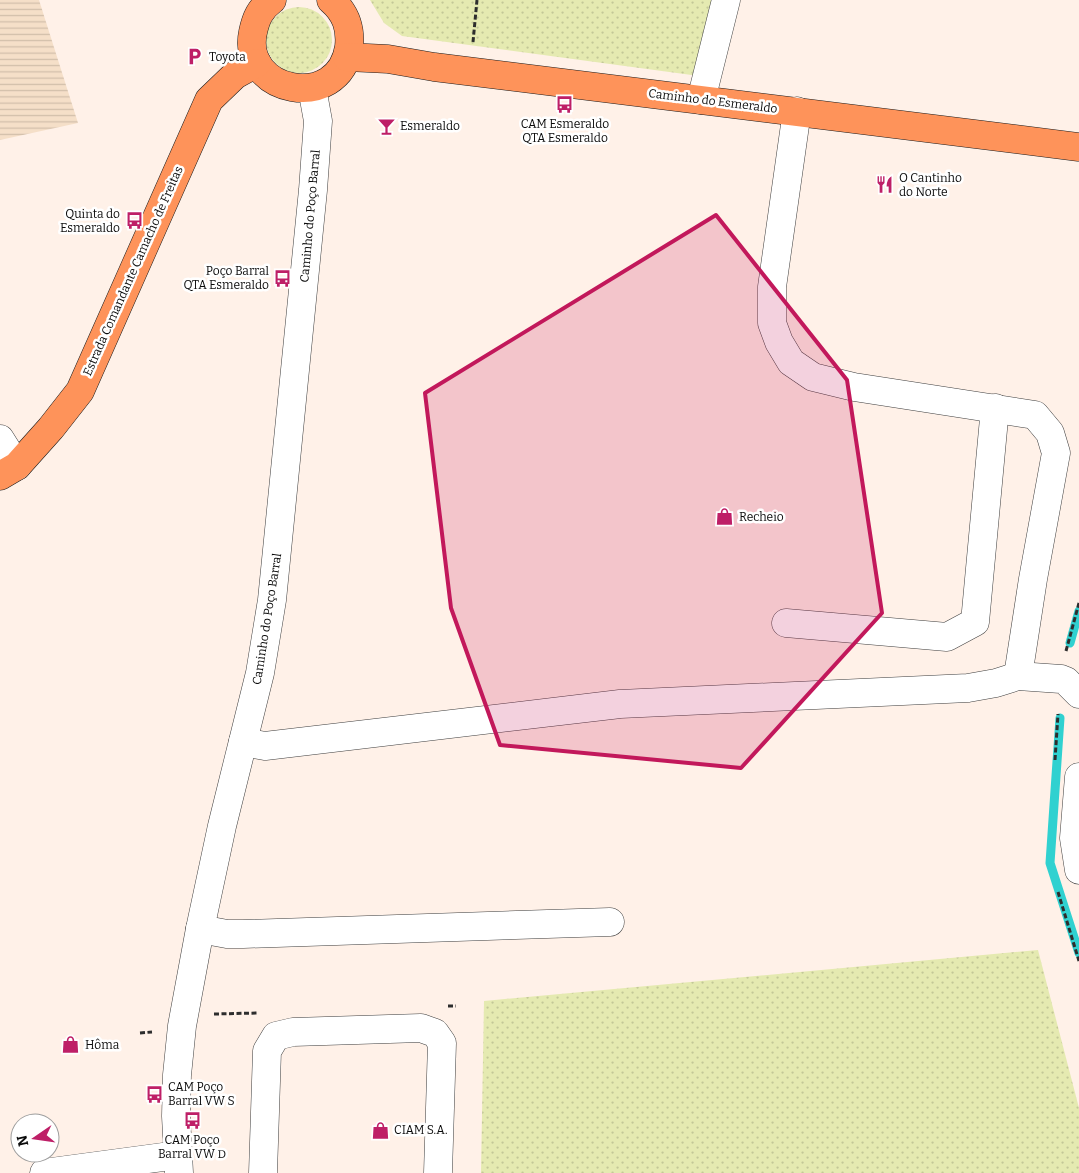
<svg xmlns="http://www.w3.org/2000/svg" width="1079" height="1173" font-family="Bitter,serif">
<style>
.farmland{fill:url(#farmland-rules)}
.grass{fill:url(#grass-dots)}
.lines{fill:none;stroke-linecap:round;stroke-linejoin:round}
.stream{stroke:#30d1d0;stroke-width:9}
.minor-casing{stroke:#3e3e3e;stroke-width:29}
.major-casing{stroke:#1c1c1c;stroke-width:29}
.path{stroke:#2d2d2d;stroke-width:3;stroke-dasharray:5 2.5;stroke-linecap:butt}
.minor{stroke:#fff;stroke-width:28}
.major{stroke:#fe935a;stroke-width:28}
.marked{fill:#c2185b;fill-opacity:0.2;stroke:#c2185b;stroke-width:4;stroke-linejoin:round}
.labels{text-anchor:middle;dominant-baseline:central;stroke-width:5;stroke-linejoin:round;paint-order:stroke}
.poi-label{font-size:12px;fill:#0b0b0b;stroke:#fff;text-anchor:start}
.street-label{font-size:12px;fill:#0b0b0b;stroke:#fff}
</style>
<defs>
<pattern id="farmland-rules" width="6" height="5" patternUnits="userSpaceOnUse" patternTransform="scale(1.25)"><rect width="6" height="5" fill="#f5dfc8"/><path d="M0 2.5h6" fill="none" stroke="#d1beaa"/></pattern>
<pattern id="grass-dots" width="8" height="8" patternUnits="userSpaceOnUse" patternTransform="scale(1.25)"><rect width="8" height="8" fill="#e5eab1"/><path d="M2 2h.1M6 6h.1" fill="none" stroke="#c3c797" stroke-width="1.8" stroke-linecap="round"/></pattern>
</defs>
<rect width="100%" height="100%" fill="#fff1e8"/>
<path class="farmland" d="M0,0H39L78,123L0,140Z"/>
<g class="grass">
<path d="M370,0H717L699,76L402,36L384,23Z"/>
<circle cx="299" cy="40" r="33"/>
<path d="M1038,950L1079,1108V1173H481L484,1001Z"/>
</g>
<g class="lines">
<g class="stream">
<path d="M1070,643L1079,611"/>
<path d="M1060,718L1050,863L1079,953"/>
</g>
<defs>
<g id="minor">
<path d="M701,100L726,0"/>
<path d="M797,111L772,287V323L779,342L791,362L813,377L854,387L1035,415L1050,433L1056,453L1033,579L1018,676"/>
<path d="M0,439L17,466"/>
<path d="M786,623L947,637L975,622L995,408"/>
<path d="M243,742L265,746L620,704L968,688L996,683L1018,676L1061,679L1066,681L1079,694"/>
<path d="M1079,777L1074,838L1079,870"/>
<path d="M200,929L227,934H243L610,922"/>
<path d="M44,1173L178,1155"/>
<path d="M179,1173L176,1116L177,1075L182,1026L200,929L222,826L260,673L272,600L313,190L318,121L312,88"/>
<path d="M263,1173L267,1051L276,1036L293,1032L421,1028L435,1033L442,1043L438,1173"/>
</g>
<g id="major">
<path d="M272,0C260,9 256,18 253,32C240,93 339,113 349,47C351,28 346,13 331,0"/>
<path d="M347,57L388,59L434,67L1079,147"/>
<path d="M0,476L17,466L51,428L80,391L209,100L235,75L257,63"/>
</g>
</defs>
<use href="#minor" class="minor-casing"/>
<use href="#major" class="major-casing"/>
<g class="path">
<path d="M473,42L477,0"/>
<path d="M1066,651L1079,603"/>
<path d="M1055,760L1058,714"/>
<path d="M1058,892L1079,961"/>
<path d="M448,1006H456"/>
<path d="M214,1014L257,1013"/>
<path d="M140,1033L152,1032"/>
</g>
<use href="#minor" class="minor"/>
<use href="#major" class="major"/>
</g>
<path class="marked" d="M716,215L847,380L882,613L741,768L500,745L451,608L425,393Z"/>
<defs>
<symbol id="parking-bare" viewBox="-9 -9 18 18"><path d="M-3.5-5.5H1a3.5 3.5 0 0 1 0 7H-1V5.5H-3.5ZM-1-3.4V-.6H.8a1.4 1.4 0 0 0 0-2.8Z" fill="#be1f67" stroke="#fff" stroke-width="2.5" paint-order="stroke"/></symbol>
<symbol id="bus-bare" viewBox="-9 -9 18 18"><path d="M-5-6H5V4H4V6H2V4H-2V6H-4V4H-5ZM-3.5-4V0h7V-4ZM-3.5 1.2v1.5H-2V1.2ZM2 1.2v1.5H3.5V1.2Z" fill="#be1f67" stroke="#fff" stroke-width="2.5" paint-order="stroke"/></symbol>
<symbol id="bar-bare" viewBox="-9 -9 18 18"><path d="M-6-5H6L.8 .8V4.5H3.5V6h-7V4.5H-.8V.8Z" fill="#be1f67" stroke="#fff" stroke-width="2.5" paint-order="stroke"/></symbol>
<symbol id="restaurant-bare" viewBox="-9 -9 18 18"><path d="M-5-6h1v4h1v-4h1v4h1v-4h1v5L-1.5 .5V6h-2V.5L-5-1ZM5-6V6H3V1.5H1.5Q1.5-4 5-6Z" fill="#be1f67" stroke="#fff" stroke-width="2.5" paint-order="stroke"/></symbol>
<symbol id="shop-bare" viewBox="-9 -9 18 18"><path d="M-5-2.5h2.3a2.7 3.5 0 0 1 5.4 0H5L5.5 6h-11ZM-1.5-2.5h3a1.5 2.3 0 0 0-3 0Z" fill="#be1f67" stroke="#fff" stroke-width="2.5" paint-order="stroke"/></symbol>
</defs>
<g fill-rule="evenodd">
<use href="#parking-bare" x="182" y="44" width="25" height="25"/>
<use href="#bus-bare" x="552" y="92" width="25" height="25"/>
<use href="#bar-bare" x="374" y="114" width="25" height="25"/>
<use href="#restaurant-bare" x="872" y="172" width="25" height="25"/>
<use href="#bus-bare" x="122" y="208" width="25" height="25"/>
<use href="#bus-bare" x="270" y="266" width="25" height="25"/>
<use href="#shop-bare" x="712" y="504" width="25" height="25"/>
<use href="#shop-bare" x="58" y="1032" width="25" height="25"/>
<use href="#bus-bare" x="142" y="1082" width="25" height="25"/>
<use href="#bus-bare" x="180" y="1108" width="25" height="25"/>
<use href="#shop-bare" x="368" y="1118" width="25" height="25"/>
</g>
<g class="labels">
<g class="poi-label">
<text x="209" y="57">Toyota</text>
<text x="565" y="124" text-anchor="middle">CAM Esmeraldo<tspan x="565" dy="14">QTA Esmeraldo</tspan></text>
<text x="400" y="126">Esmeraldo</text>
<text x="899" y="178">O Cantinho<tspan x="899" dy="14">do Norte</tspan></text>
<text x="120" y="214" text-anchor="end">Quinta do<tspan x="120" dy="14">Esmeraldo</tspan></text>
<text x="269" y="271" text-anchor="end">Poço Barral<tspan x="269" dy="14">QTA Esmeraldo</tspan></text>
<text x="739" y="517">Recheio</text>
<text x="85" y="1045">Hôma</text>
<text x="168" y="1087">CAM Poço<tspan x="168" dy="14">Barral VW S</tspan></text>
<text x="394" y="1130">CIAM S.A.</text>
<text x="192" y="1140" text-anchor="middle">CAM Poço<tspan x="192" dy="14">Barral VW D</tspan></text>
</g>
<g class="street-label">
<text transform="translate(713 101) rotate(7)">Caminho do Esmeraldo</text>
<text transform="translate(310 216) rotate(-85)">Caminho do Poço Barral</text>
<text transform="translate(133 271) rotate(-66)">Estrada Comandante Camacho de Freitas</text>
<text transform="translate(267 619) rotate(-81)">Caminho do Poço Barral</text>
</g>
</g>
<g transform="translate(35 1138) rotate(257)"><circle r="24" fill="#ffffff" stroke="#9d9d9d"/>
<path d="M0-4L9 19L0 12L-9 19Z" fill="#be1f67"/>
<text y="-8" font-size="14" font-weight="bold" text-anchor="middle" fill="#0b0b0b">N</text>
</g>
</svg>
